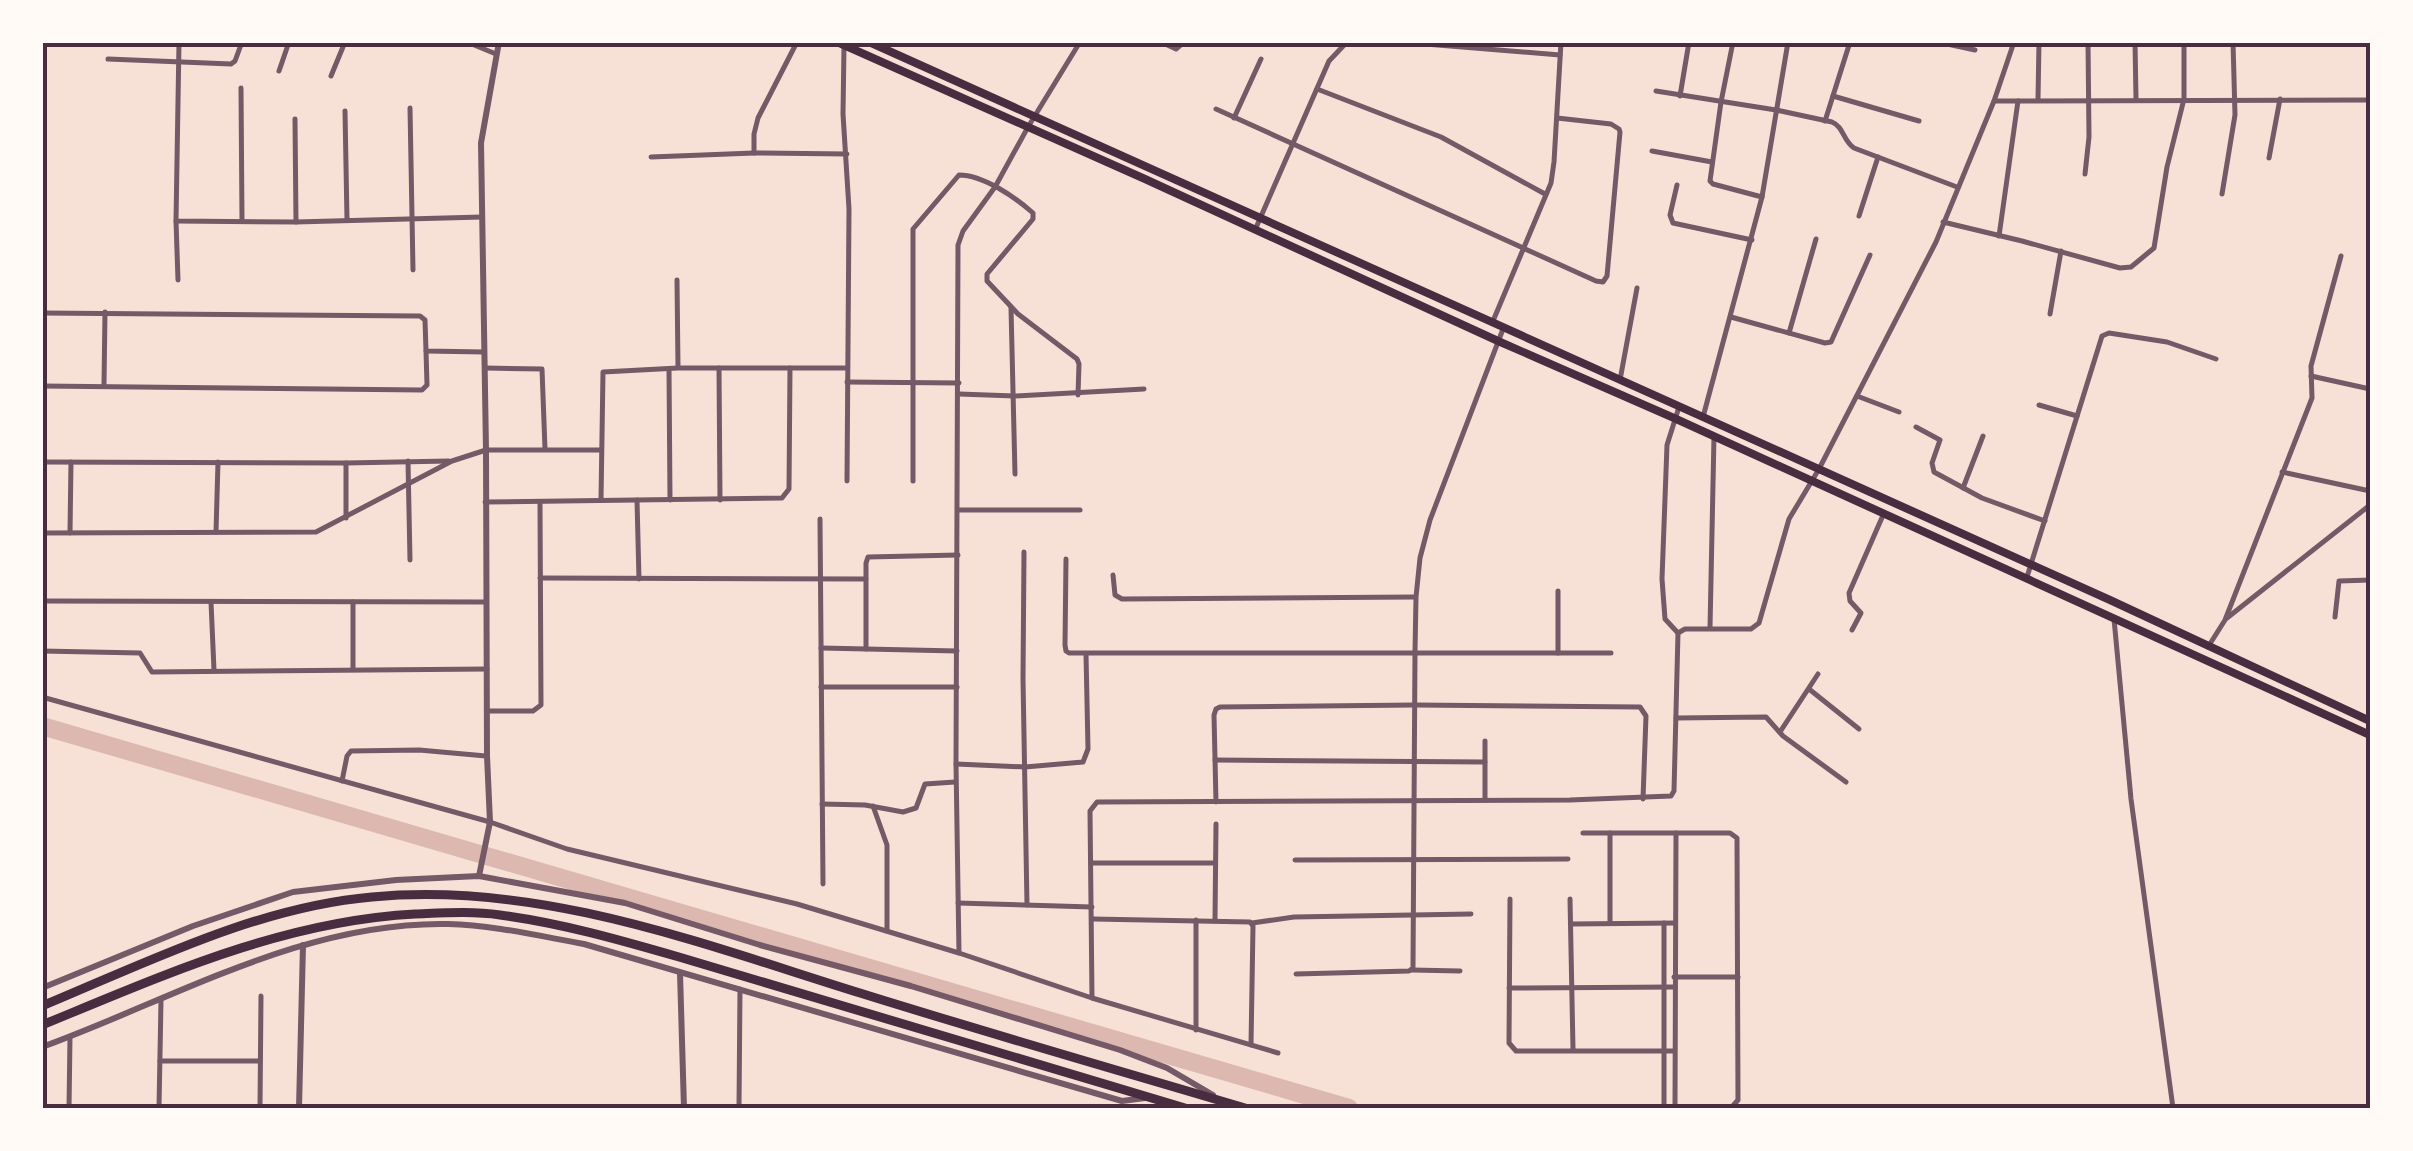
<svg xmlns="http://www.w3.org/2000/svg" width="2413" height="1151" font-family="'Alegreya Sans',sans-serif">
<style>
.lines{fill:none;stroke-linecap:round;stroke-linejoin:round}
.river{stroke:#dcb8b0;stroke-width:18}
.minor{stroke:#755966;stroke-width:5}
.tertiary{stroke:#755966;stroke-width:6}
.secondary{stroke:#4a2c40;stroke-width:8}
.trunk{stroke:#4a2c40;stroke-width:9}
.neatline{fill:none;stroke:#4a2c40;stroke-width:4}
</style>
<rect width="100%" height="100%" fill="#f7e1d7"/>
<g class="lines">
<path class="river" d="M42,726L1349,1108"/>
<g class="minor">
<path d="M179,42L176,221L296,222L482,217"/>
<path d="M467,42L496,54"/>
<path d="M1161,42L1176,49L1184,42"/>
<path d="M1401,42L1560,55"/>
<path d="M1733,42L1721,102L1710,181L1713,184L1762,197"/>
<path d="M1938,42L1975,50"/>
<path d="M2135,42L2136,99"/>
<path d="M844,46L843,114L849,209L847,481"/>
<path d="M108,59L231,64L235,61L242,42"/>
<path d="M279,71L289,42"/>
<path d="M331,76L345,42"/>
<path d="M241,88L242,221"/>
<path d="M1317,89L1441,137L1545,194"/>
<path d="M1656,91L1776,110L1832,122C1844,127 1843,141 1854,148L1957,187"/>
<path d="M1680,96L1689,42"/>
<path d="M1833,96L1919,121"/>
<path d="M2038,99L2039,42"/>
<path d="M1994,101L2370,100"/>
<path d="M410,108L413,270"/>
<path d="M1216,109L1596,281L1603,282L1607,276L1620,132L1619,129L1611,124L1557,118"/>
<path d="M345,111L347,220"/>
<path d="M1234,118L1261,59"/>
<path d="M295,119L296,222"/>
<path d="M1825,121L1850,42"/>
<path d="M1652,151L1712,162"/>
<path d="M754,153V134L758,118L797,42"/>
<path d="M651,157L754,153L847,154"/>
<path d="M2269,158L2280,99"/>
<path d="M2085,174L2089,137L2088,42"/>
<path d="M1677,185L1670,215L1673,223L1752,240"/>
<path d="M2222,194L2235,115L2233,42"/>
<path d="M1859,216L1878,157"/>
<path d="M176,221L178,280"/>
<path d="M1943,222L2022,241L2120,268L2131,267L2154,248L2167,167L2184,99V42"/>
<path d="M1255,230L1329,61L1347,42"/>
<path d="M1999,236L2018,101"/>
<path d="M677,280L678,367"/>
<path d="M1011,308L1015,474"/>
<path d="M42,313L420,316L425,320L426,351L484,352"/>
<path d="M2050,314L2061,251"/>
<path d="M1731,317L1825,343L1831,342L1870,255"/>
<path d="M1493,321L1551,183L1554,162L1561,42"/>
<path d="M1789,333L1816,239"/>
<path d="M485,368L542,369L545,449"/>
<path d="M719,368L720,500"/>
<path d="M669,369L670,500"/>
<path d="M2311,376L2370,389"/>
<path d="M1620,380L1637,288"/>
<path d="M847,382L959,383"/>
<path d="M104,384L105,312"/>
<path d="M42,386L422,390L427,385L426,351"/>
<path d="M959,394L1015,396L1144,389"/>
<path d="M1857,396L1899,412"/>
<path d="M2039,405L2077,416"/>
<path d="M1703,417L1762,197L1788,42"/>
<path d="M1916,427L1940,440L1932,463L1934,472L1982,498L2045,521"/>
<path d="M408,461L410,560"/>
<path d="M42,462L346,463L449,461"/>
<path d="M2282,472L2370,491"/>
<path d="M913,481V229L959,175C983,175 1015,197 1033,213V219L987,274V281L1018,314L1077,359L1079,364L1078,395"/>
<path d="M1963,488L1983,436"/>
<path d="M601,500L603,372L678,368H847"/>
<path d="M637,500L639,579"/>
<path d="M485,502L782,498L789,489L790,368"/>
<path d="M958,510H1080"/>
<path d="M346,518V463"/>
<path d="M820,519L823,884"/>
<path d="M216,532L218,462"/>
<path d="M42,533L316,532L452,461L486,450H601"/>
<path d="M70,533L71,462"/>
<path d="M1024,552L1023,679L1027,905"/>
<path d="M1066,559L1065,645L1066,651L1069,653H1611"/>
<path d="M1113,575L1115,595L1122,599L1415,597"/>
<path d="M2027,577L2102,336L2109,333L2167,342L2216,359"/>
<path d="M540,578L866,579"/>
<path d="M1558,591V653"/>
<path d="M42,601L486,602"/>
<path d="M211,602L214,670"/>
<path d="M2335,617L2339,581L2370,580"/>
<path d="M2227,618L2370,505"/>
<path d="M2114,619L2131,799L2173,1108"/>
<path d="M1710,628L1714,436"/>
<path d="M1852,630L1861,613L1850,601L1849,593L1884,513"/>
<path d="M1678,633L1665,619L1662,579L1667,445L1679,407"/>
<path d="M2208,647L2225,620L2312,398L2311,366L2341,256"/>
<path d="M821,648L957,651"/>
<path d="M866,649V563L868,557L958,555"/>
<path d="M42,651L140,653L152,672L487,669"/>
<path d="M353,669V602"/>
<path d="M821,687H957"/>
<path d="M1809,689L1859,729"/>
<path d="M42,697L490,822L567,849L797,904L959,953L1092,998L1278,1053"/>
<path d="M487,711H533L541,705L540,502"/>
<path d="M1676,718L1766,717L1783,736L1846,782"/>
<path d="M1780,732L1818,674"/>
<path d="M1485,741V800"/>
<path d="M1215,760L1485,762"/>
<path d="M956,764L1025,767L1083,762L1088,749L1086,654"/>
<path d="M342,781L347,756L351,751L419,750L486,756"/>
<path d="M1216,802L1214,715L1216,709L1220,707L1415,705L1640,707L1646,716L1643,799"/>
<path d="M822,804L865,805L903,812L916,808L925,784L955,782"/>
<path d="M873,806L887,845V931"/>
<path d="M1583,833H1730L1737,838L1738,1100L1731,1108"/>
<path d="M1610,833V923"/>
<path d="M1295,860L1568,859"/>
<path d="M1091,863H1215"/>
<path d="M1510,899L1509,1043L1516,1051H1674"/>
<path d="M1570,899L1573,1049"/>
<path d="M958,903L1092,907"/>
<path d="M1093,919L1250,922L1253,926L1251,1045"/>
<path d="M1215,920L1216,824"/>
<path d="M1252,923L1294,917L1471,914"/>
<path d="M1664,923V1108"/>
<path d="M1571,924L1675,923"/>
<path d="M959,953L956,764L958,245L963,231L995,187L1028,127L1080,42"/>
<path d="M1412,970L1460,971"/>
<path d="M1296,974L1409,971L1413,968L1415,652L1416,597L1420,558L1430,520L1503,329"/>
<path d="M1674,977H1738"/>
<path d="M1509,988L1674,987"/>
<path d="M1092,998L1090,811L1097,802L1570,800L1671,796L1674,791L1678,633L1685,629H1751L1759,623L1789,519L1819,469L1936,242L1994,101L2014,42"/>
<path d="M1196,1030V920"/>
<path d="M160,1061H260"/>
<path d="M69,1108L70,1037"/>
<path d="M159,1108L161,1000"/>
<path d="M260,1108L261,996"/>
<path d="M739,1108L740,989"/>
<path d="M1675,1108L1676,833"/>
</g>
<g class="tertiary">
<path d="M479,876L490,822L487,756L486,450L481,143L499,42"/>
<path d="M680,973L684,1108"/>
<path d="M42,988L193,926L293,892L396,880L479,876L625,903L760,945L911,986L1120,1050L1167,1068L1213,1095"/>
<path d="M42,1047C174,999 304,921 448,924C493,925 539,936 584,944L1122,1101L1145,1098"/>
<path d="M299,1108L303,945"/>
</g>
<g class="secondary">
<path d="M837,42L1145,179L1498,341L1674,418L2370,735"/>
<path d="M869,42L2110,600L2370,721"/>
</g>
<g class="trunk">
<path d="M42,1006C148,962 257,907 372,897C541,881 702,944 860,993C988,1033 1117,1070 1245,1108"/>
<path d="M42,1025C164,975 283,921 415,914C443,913 472,911 500,915C561,923 620,940 679,957L1185,1108"/>
</g>
</g>
<rect width="2413" height="1151" fill="none" stroke="#fffaf5" stroke-width="90"/>
<rect x="45" y="45" width="2323" height="1061" class="neatline"/>
</svg>
